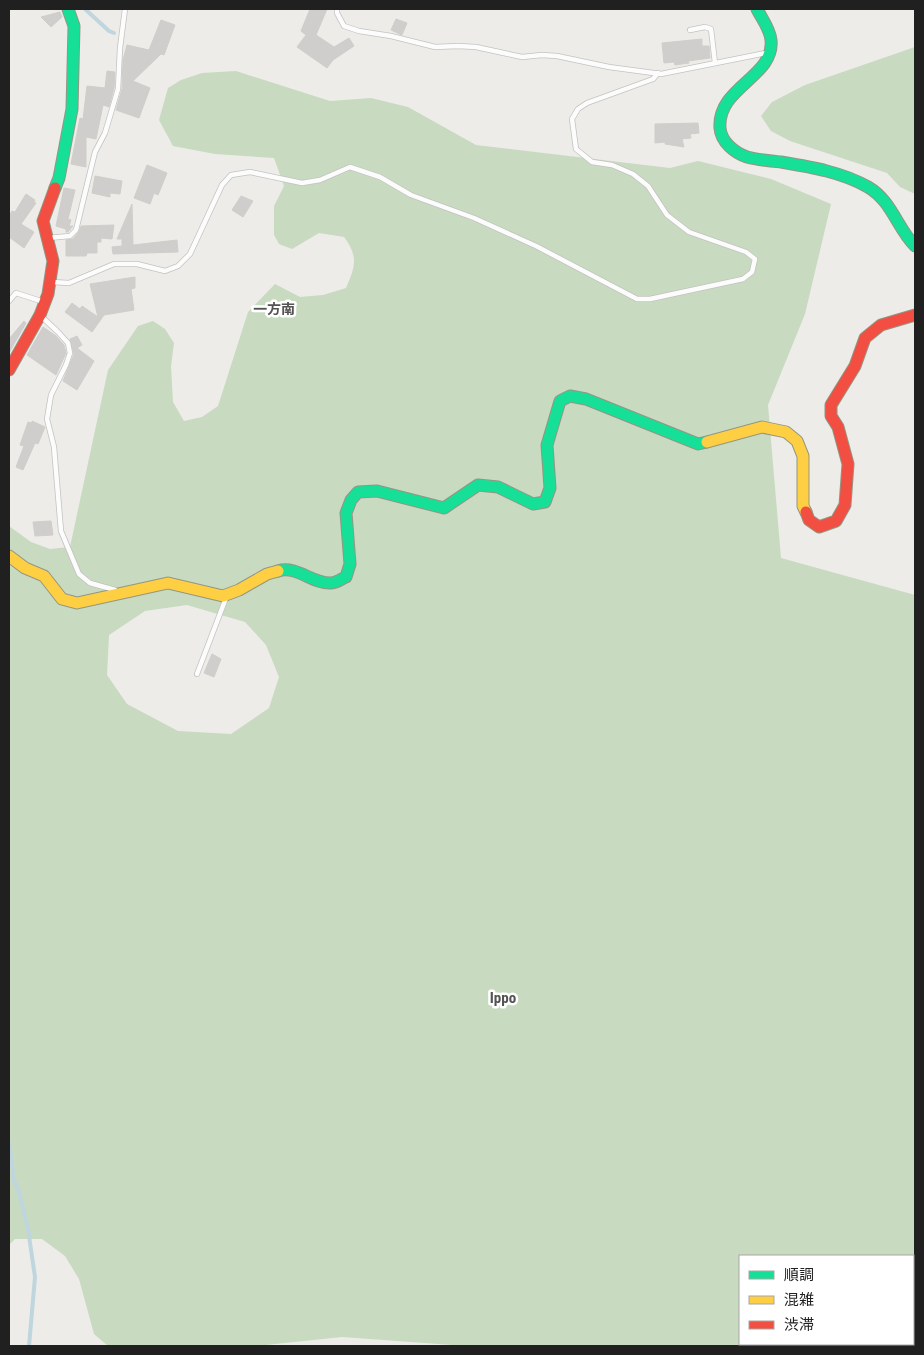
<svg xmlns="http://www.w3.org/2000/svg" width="924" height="1355" font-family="'Roboto Condensed','Noto Sans JP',sans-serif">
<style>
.forest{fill:#c8dac0;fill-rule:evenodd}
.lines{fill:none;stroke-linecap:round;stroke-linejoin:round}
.stream{stroke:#bfd6de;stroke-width:4}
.building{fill:#d0cecc;stroke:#d0ceca}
.lane-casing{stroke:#c3c3c1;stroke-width:6}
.fast-casing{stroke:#939682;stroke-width:13}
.slow-casing{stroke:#939682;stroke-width:13}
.jam-casing{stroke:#939682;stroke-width:13}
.lane{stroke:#fcfcfc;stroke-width:4.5}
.fast{stroke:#16e098;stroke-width:11}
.slow{stroke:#ffcf43;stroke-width:11}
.jam{stroke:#f24e42;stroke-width:11}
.labels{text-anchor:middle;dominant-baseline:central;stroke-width:5;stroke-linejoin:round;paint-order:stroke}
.neighbourhood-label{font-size:14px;font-weight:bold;fill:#535353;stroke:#fff}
.quarter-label{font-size:15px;font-weight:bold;fill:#535353;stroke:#fff}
</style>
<rect width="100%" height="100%" fill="#edece9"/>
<g class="forest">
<path d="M915,47V194L900,187L887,173L790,141L771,131L761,116L772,102L805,85Z"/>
<path d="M236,71L330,101L371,98L408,107L476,145L670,168L698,161L771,179L831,204L805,314L768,405L781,558L915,595V1346H466L342,1337L256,1346H108L94,1334L79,1279L65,1256L42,1239H15L9,1245V526L31,542L50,549L70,547L108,370L138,326L153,321L165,329L174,343L171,366L173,402L184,421L202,417L218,406L248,312L275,284L300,297L323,295L346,288C355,267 359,257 344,237L319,233L292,249L279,244L274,235V206L284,186L274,158L215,154L173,146L159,120L168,88L181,80L202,73ZM187,605L245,622L266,645L279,677L269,708L231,734L178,731L127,704L107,675L109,635L145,611ZM740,1256H913V1344H740Z"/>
</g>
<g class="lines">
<g class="stream">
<path d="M85,9L109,31L114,33"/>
<path d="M9,1143L14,1180L19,1192L28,1229L35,1277L29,1346"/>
</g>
</g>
<g class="building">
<path d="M310,9H327L316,35L334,47L349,38L354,46L333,60L327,68L297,47L306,35L301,31Z"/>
<path d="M60,12L62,17L51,27L41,17Z"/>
<path d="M396,19L407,23L402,35L391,30Z"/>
<path d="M161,20L175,25L164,55L161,54L133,81L150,88L139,118L116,110L122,89L123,60L127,45L149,50Z"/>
<path d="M702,39V46H709L710,58L688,61L689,63L675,65L674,62L664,63L662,43Z"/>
<path d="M107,71L115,72L114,88L109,107L103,105L96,139L86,137V167L71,164L80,118L83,119L87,86L105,88Z"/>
<path d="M698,123L699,133L690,134L691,138L682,139L684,147L665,144V142L655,143V124Z"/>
<path d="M147,165L167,173L158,195L154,193L150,204L134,198Z"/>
<path d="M95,176L122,181L120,194L110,193V197L92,193Z"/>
<path d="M64,188L75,190L68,219L71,220L69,226H73L68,232H66V229L56,226Z"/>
<path d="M26,194L35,200L34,202L36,203L21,224L34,232L24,248L9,237V216L12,211L15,212Z"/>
<path d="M241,196L253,201L243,217L232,210Z"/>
<path d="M132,204L133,245L177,240L178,252L113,254L112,247L122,246V239H117Z"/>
<path d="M114,225L112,239L101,238V242H97V253H87L86,256H66V240L73,239L79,232L81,226Z"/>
<path d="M135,277V288L131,289L134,310L104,315L92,332L65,312L72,303L80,309L82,306L98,317L90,284Z"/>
<path d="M24,321L26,323L9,353V339Z"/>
<path d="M43,327L56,336L64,345L66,353L56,375L27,355Z"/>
<path d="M77,336L82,345L77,348L94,361L77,390L63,381L74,354L70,339Z"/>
<path d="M32,421L45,427L38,444L35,443L23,470L16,467L24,446L20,445L28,422L32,423Z"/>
<path d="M51,521L53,535L35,536L33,522Z"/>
<path d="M212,654L221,659L214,677L204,673Z"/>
</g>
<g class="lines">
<defs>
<g id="lane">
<path d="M337,9V13L344,26L359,31L391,36L435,47L458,46L476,47L522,57L542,55L557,56L609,67L661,74L766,53"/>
<path d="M690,30L705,27L711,29L715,63"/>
<path d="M48,238L70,236L76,230L95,152L105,133L118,89L120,48L125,9"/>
<path d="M52,282L69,283L114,264H137L165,271L178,266L190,254L222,185L231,175L250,172L302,183L320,180L350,167L380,177L411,195L474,218L536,246L637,299H650L743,279L752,272L755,259L746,252L689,232L667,215L648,186L633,174L612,165L592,162L576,149L572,119L578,109L587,103L653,79L658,73"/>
<path d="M9,301L16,293L44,302"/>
<path d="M42,317L58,332L68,343L70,353L66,365L51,395L47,419L54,447L61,531L79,574L90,583L115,590"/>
<path d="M197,674L226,598"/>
</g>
<g id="fast">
<path d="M757,9C762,19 770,29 771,40C775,77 717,87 720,128C721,142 735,153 747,157C758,160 770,161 781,162C811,167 842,172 868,187C892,201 897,228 915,246"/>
<path d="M55,188L59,178L72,109L74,26L68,9"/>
<path d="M278,571C297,565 312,584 331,583C336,583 341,579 346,577L350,564L346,513L351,500L358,492L377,491L444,508L478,485L498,487L533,504L545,502L550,488L547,445L560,401L570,396L586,399L698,444L707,442"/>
</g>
<g id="slow">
<path d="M707,442L762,427L786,432L797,441L803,456V506L806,512"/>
<path d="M9,556L25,568L44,576L62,599L77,603L168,583L223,596L239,590L267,574L278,571"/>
</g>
<g id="jam">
<path d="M9,370L40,315L48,294L53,261L43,221L55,188"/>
<path d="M806,512L809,520L819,527L836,521L845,505L848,464L838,427L831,416V405L855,366L865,338L881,325L915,315"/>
</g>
</defs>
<use href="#lane" class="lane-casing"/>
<use href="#fast" class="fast-casing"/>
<use href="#slow" class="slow-casing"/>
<use href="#jam" class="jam-casing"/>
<use href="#lane" class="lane"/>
<use href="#fast" class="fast"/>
<use href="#slow" class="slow"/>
<use href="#jam" class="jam"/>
</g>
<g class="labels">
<g class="neighbourhood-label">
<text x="274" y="309">一方南</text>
</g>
<g class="quarter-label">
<text x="503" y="998">Ippo</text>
</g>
</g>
<rect width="924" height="1355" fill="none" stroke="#202020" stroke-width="20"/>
<rect x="739" y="1255" width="175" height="90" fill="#ffffff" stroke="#a6a6a6"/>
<rect x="749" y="1271" width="25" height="8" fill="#16e098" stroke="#a6a6a6"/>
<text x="784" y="1280" font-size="15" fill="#202020">順調</text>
<rect x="749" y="1296" width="25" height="8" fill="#ffcf43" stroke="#a6a6a6"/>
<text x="784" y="1305" font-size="15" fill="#202020">混雑</text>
<rect x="749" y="1321" width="25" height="8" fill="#f24e42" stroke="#a6a6a6"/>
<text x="784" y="1330" font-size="15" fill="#202020">渋滞</text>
</svg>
